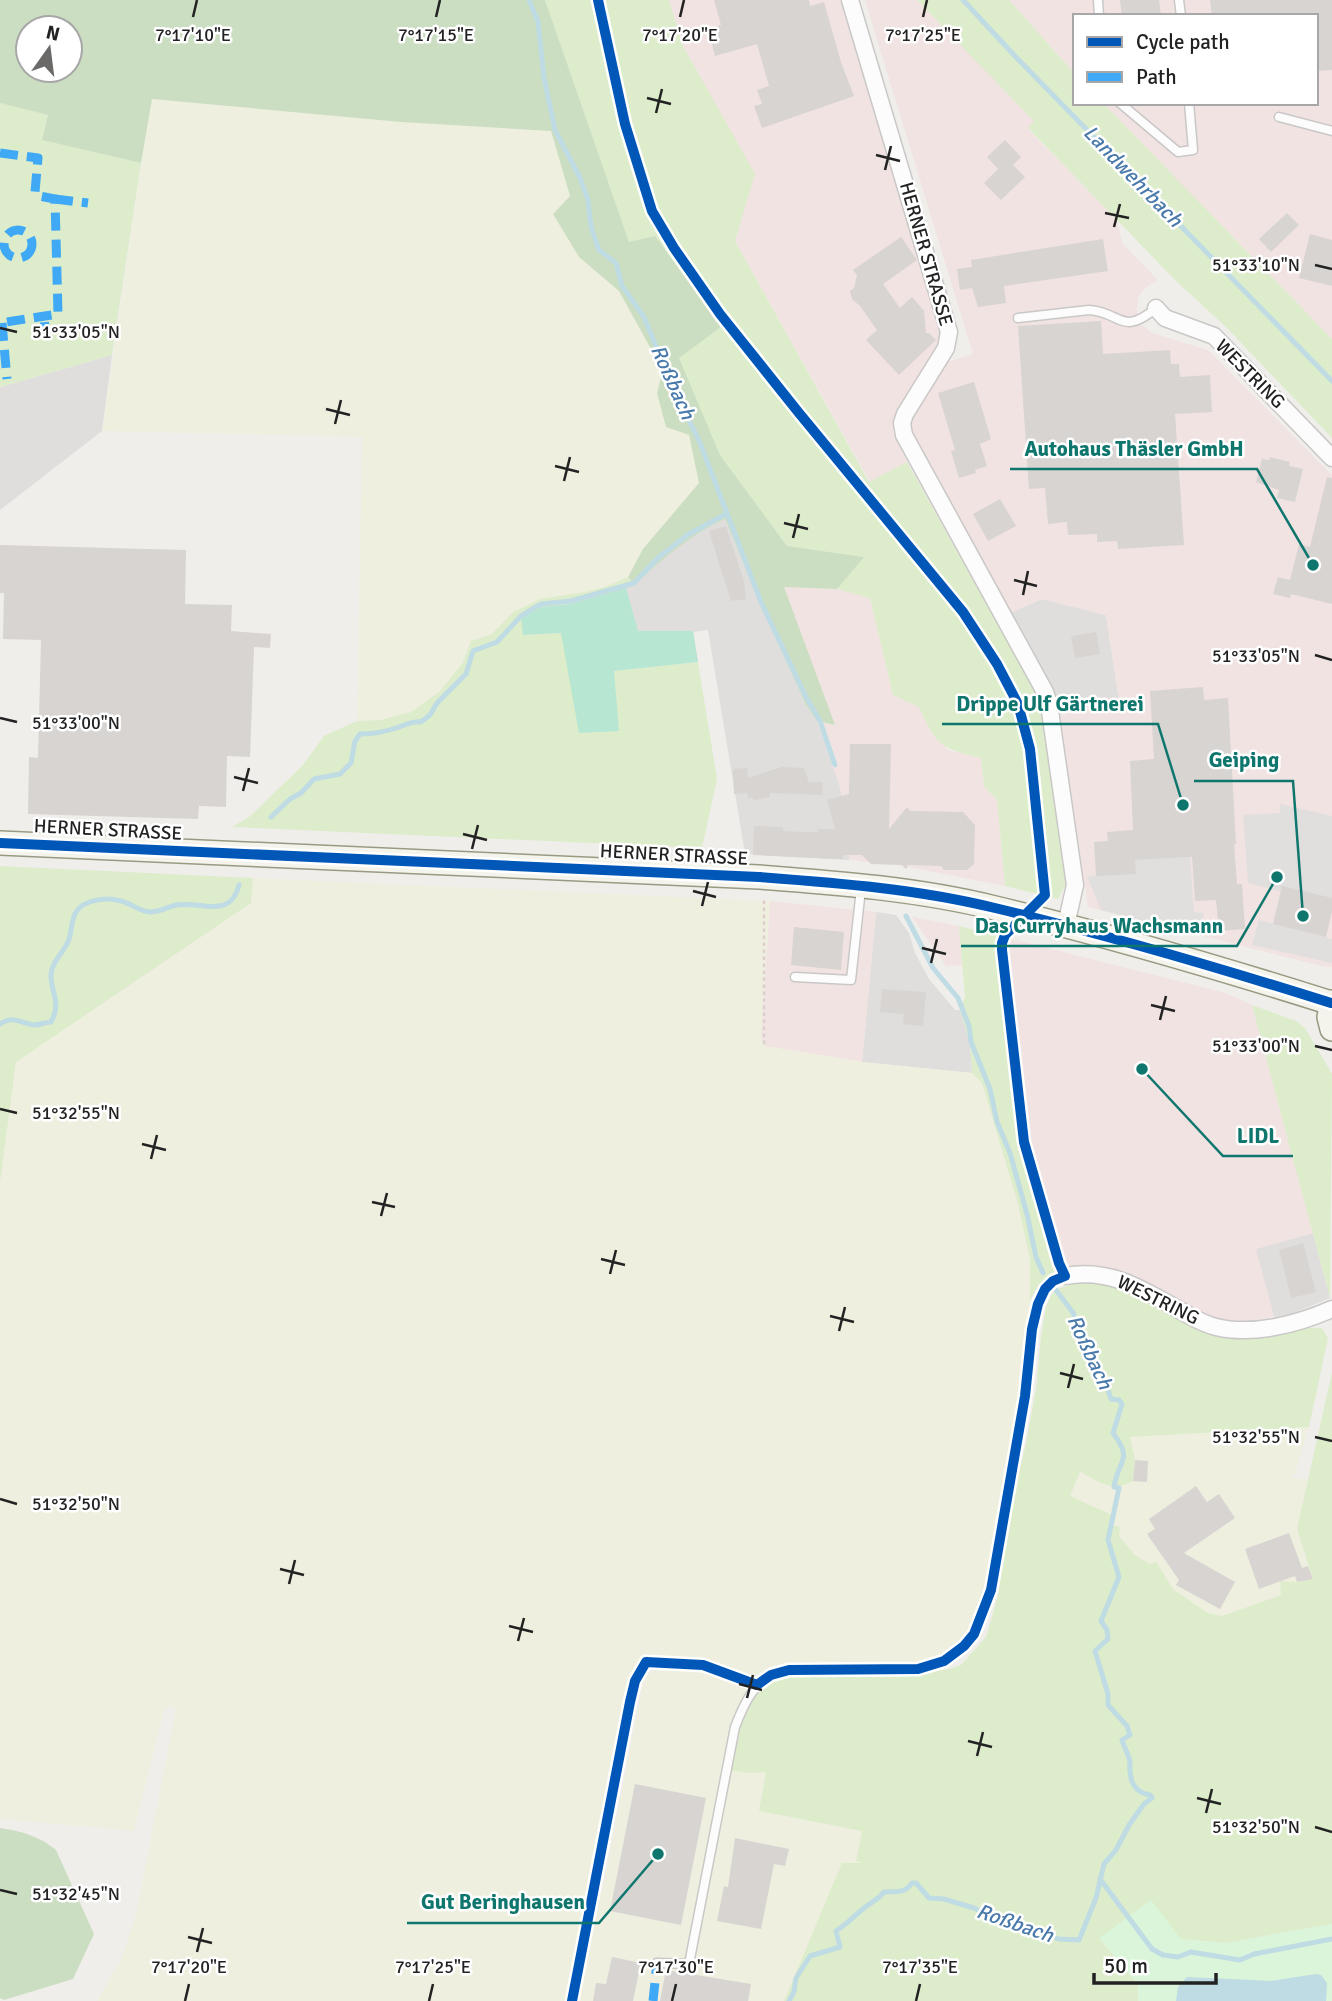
<svg xmlns="http://www.w3.org/2000/svg" width="1332" height="2001" font-family="Signika,sans-serif">
<style>
.residential{fill:#dfdedc}
.commercial{fill:#f1e3e1}
.farmland{fill:#efefdf}
.grass{fill:#ddeccb}
.forest{fill:#cbdec1;fill-rule:evenodd}
.park{fill:#daf5da}
.pitch{fill:#b7e6d2}
.parking{fill:#e0dfde}
.water{fill:#bfdbe3}
.lines{fill:none;stroke-linecap:round;stroke-linejoin:round}
.stream{stroke:#bfdbe3;stroke-width:5}
.building{fill:#d7d4d2}
.service-casing{stroke:#c9c8c7;stroke-width:11}
.minor-casing{stroke:#c9c8c7;stroke-width:19}
.secondary-casing{stroke:#999a82;stroke-width:26}
.path{stroke:#dccecd;stroke-width:2.5;stroke-dasharray:3.5 3.5;stroke-linecap:butt}
.service{stroke:#fdfcfc;stroke-width:8}
.minor{stroke:#fdfcfc;stroke-width:16}
.secondary{stroke:#f4f4ed;stroke-width:23}
.quiet{stroke:#3fa9f5;stroke-width:9;stroke-dasharray:18 9;stroke-linecap:butt}
.cycleway-casing{stroke:#fff;stroke-width:15}
.cycleway{stroke:#0057b8;stroke-width:10}
.ticks{fill:none;stroke:#222;stroke-width:2.5}
.labels{text-anchor:middle;dominant-baseline:central;stroke-width:5;stroke-linejoin:round;paint-order:stroke}
.street-label{font-size:19px;fill:#222;stroke:#fff}
.water-label{font-size:21px;font-style:italic;fill:#4a7aab;stroke:#fff}
.ticks-label{font-size:18px;text-anchor:middle;fill:#222;stroke:#fff;stroke-width:5;stroke-linejoin:round;paint-order:stroke}
.leader{fill:none;stroke:#0f766e;stroke-width:2.5}
.callout-dot{fill:#0f766e;stroke:#fff;stroke-width:2.5}
.callout-label{font-size:21px;text-anchor:middle;font-weight:bold;fill:#0f766e;stroke:#fff;stroke-width:5;stroke-linejoin:round;paint-order:stroke}
</style>
<rect width="100%" height="100%" fill="#f0eeeb"/>
<g class="residential">
<path d="M112,355L102,431L0,510V387Z"/>
<path d="M725,519L765,615L806,705L817,721L839,783L848,822L849,860L745,854L708,630L693,632L698,662L542,607L635,585L662,559L693,535Z"/>
<path d="M1042,599L1106,615L1119,700L1061,704L1058,707L1056,696L1010,613Z"/>
<path d="M876,912L896,915L909,933L915,953L929,979L955,1010H960L970,1043L972,1073L862,1062Z"/>
<path d="M1313,1233L1330,1298L1292,1314L1274,1317L1255,1249Z"/>
</g>
<g class="commercial">
<path d="M669,0H840L942,335L938,345L897,410L893,431L907,462L870,482L735,241L754,174L683,46Z"/>
<path d="M865,0H917L1035,121L1028,129L1116,219L1123,244L1158,280L1145,288L1138,297L1137,311L1142,325L1152,333L1208,350L1332,475V967L1321,966L1088,907L1058,707L1060,704L1119,700L1106,615L1042,599L1010,613L911,434L910,427L912,417L947,362L973,354Z"/>
<path d="M1009,0H1332V339L1103,103H1316V16H1075V74Z"/>
<path d="M783,586L837,589L870,598L893,695L919,707L931,732L948,750L981,758L984,786L997,800L1005,886L908,867L906,869L903,866L849,860L848,822L839,783L832,766L837,763L822,722L834,725Z"/>
<path d="M770,901L876,912L862,1062L764,1046L761,1037Z"/>
<path d="M912,917L959,926L962,965L946,966Z"/>
<path d="M1008,938L1226,993L1252,1005L1313,1233L1256,1249L1274,1317L1247,1322H1227L1204,1315L1162,1292L1106,1267L1084,1265L1068,1270L1027,1134Z"/>
</g>
<g class="farmland">
<path d="M151,99L401,122L551,131L570,196L579,257L619,291L652,352L661,377L657,393L689,434L699,483L643,549L628,577L605,587L585,593L540,599L513,612L493,634L478,638L468,645L462,664L454,675L440,691L413,711L381,720L357,721L362,437L102,431Z"/>
<path d="M253,878L770,901L761,1037L764,1046L862,1062L972,1073L982,1083L1018,1204L1030,1259V1301L1021,1393L984,1597L976,1626L953,1651L932,1660L911,1664H791L760,1675L745,1676L704,1662L662,1658L641,1662L631,1678L571,2001H97L122,1957L135,1918L176,1710L170,1704L164,1711L134,1831L0,1819V1182L16,1062L251,903Z"/>
<path d="M1309,1427L1295,1473L1292,1478L1308,1479L1297,1529L1313,1579L1297,1582L1280,1581L1281,1595L1222,1616L1208,1613L1174,1590L1156,1562L1150,1564L1135,1555L1111,1525L1070,1496L1080,1472L1112,1487L1133,1481L1135,1460L1130,1437Z"/>
<path d="M661,1666L703,1669L726,1675L745,1687L746,1691L733,1725L750,1773L766,1771L759,1811L862,1831L869,1863L793,1982L784,2001H574L580,1968L605,1879L644,1677Z"/>
</g>
<g class="grass">
<path d="M545,0H669L683,46L755,174L735,241L869,482L907,462L1037,695L1040,704L1065,875L1066,884L1058,899L1005,886L997,800L984,786L981,758C940,748 937,746 919,707L893,695L870,598L837,589L863,557L787,546L720,455L678,357L721,327L629,242Z"/>
<path d="M917,0H1009L1075,74V103H1103L1332,339V438L1226,327L1176,281L1028,128L1034,121Z"/>
<path d="M0,103L48,115L42,140L141,163L112,355L0,387Z"/>
<path d="M628,577L635,585L571,604L542,607L523,635L561,633L613,671L698,662L717,779L702,848L232,827L249,817L302,766L324,736L357,721L381,720L413,711L440,691L462,664L471,641L492,634L513,612L540,599L585,592L605,587Z"/>
<path d="M0,866L253,878L251,903L16,1062L0,1182Z"/>
<path d="M959,926L1008,938L1027,1134L1068,1270C1049,1276 1039,1282 1030,1301V1259L1018,1204L982,1083L972,1073L970,1043L960,1010L965,997Z"/>
<path d="M1252,1005L1296,1021L1305,1028L1332,1074L1330,1298Z"/>
<path d="M1086,1280L1102,1281L1160,1307L1199,1328H1322L1328,1338L1309,1427L1130,1437L1135,1460L1133,1481C1111,1493 1101,1482 1080,1472L1070,1496L1114,1516L1112,1525L1120,1527L1119,1536L1135,1555L1150,1564L1156,1562L1174,1590L1208,1613L1222,1616L1281,1595L1280,1581L1297,1582L1313,1579L1297,1529L1332,1372V1924L1226,1943L1180,1939L1099,1938L1138,1984V2001H784L842,1863H863L856,1861L862,1831L759,1811L766,1772L750,1773L728,1770C730,1756 731,1740 736,1727C761,1662 806,1676 863,1677C892,1677 921,1672 950,1669L961,1665L986,1637L997,1599L1016,1482L1025,1448L1036,1389L1041,1336L1046,1306L1054,1290Z"/>
</g>
<g class="forest">
<path d="M0,0H545L629,242L655,236L721,327L679,358L720,455L787,546L864,557L837,589L784,587L835,725L817,721L806,705L765,615L725,519C690,535 663,558 635,585L628,577L643,549L699,483L689,435L666,427L657,393L661,377L652,351L619,291L579,257L553,214L570,196L551,131L401,122L152,99L141,163L42,140L48,115L0,103ZM28,28H70V70H28Z"/>
<path d="M0,1828C21,1831 39,1836 56,1850L94,1934L73,1979L4,2000L0,1998Z"/>
</g>
<path class="park" d="M1151,1900L1181,1939L1226,1943L1332,1924V2001H1138V1984L1099,1938Z"/>
<path class="pitch" d="M626,588L638,631H693L698,662L614,671L619,731L579,733L561,633L523,635L521,618L542,607L571,604Z"/>
<g class="parking">
<path d="M1280,804L1332,816V898L1291,894L1248,883L1243,815L1280,813Z"/>
<path d="M1190,857L1194,912L1204,913L1196,935L1101,910L1087,876L1136,874L1135,860Z"/>
<path d="M1259,920L1332,939V963L1252,945Z"/>
</g>
<path class="water" d="M1316,1974L1321,1975L1327,1983L1326,2001H1176L1178,1987L1187,1977L1271,1981Z"/>
<g class="lines">
<g class="stream">
<path d="M529,0L538,22L544,78L555,130L580,178L588,200L591,227L599,250L616,263L622,286L644,317L672,385L700,443L761,602L806,697L820,721L835,765"/>
<path d="M963,0L1014,55L1332,381"/>
<path d="M271,817L290,799L301,793L314,779L340,774L351,763L355,741L360,734C372,734 388,731 399,727C409,724 410,721 421,722L430,715L437,703L466,674L473,651L497,642L521,616L541,604L571,601L634,583L659,557L689,534L726,514"/>
<path d="M906,916L933,968L958,998L969,1026L971,1042L990,1089L997,1122L1010,1153L1027,1214L1036,1257L1043,1273"/>
<path d="M0,1024C13,1015 20,1023 34,1025C39,1025 46,1022 51,1022C62,1002 51,994 51,975C51,963 63,953 68,942C72,933 71,920 76,912C84,899 108,897 121,901C131,903 140,912 150,912C159,912 168,907 176,905C202,901 230,920 239,885"/>
<path d="M1100,1879L1152,1949L1163,1955L1178,1957L1191,1952L1240,1960L1254,1954L1332,1939"/>
<path d="M789,2001L794,1992L796,1978L810,1956L840,1947L836,1931C847,1924 853,1917 863,1909C871,1902 878,1900 884,1892C895,1891 905,1894 912,1883H916L929,1898L944,1899L974,1908L1005,1923L1021,1924L1059,1939L1079,1940L1096,1898L1104,1864L1116,1850L1129,1825L1144,1804L1152,1798L1150,1795C1132,1792 1129,1778 1130,1763C1130,1757 1124,1747 1122,1740L1130,1735L1127,1726L1108,1705V1694L1095,1651L1108,1639L1107,1630L1101,1621L1119,1577L1108,1540L1119,1488L1114,1487C1118,1459 1134,1461 1113,1433L1122,1404L1119,1400L1111,1399L1103,1375L1097,1372L1089,1357L1087,1339L1074,1322V1314L1056,1290"/>
</g>
</g>
<g class="building">
<path d="M714,0H809L810,6L824,2L841,62L854,96L762,128L754,106L762,104L757,90L769,86L757,44L715,56L708,29L721,25Z"/>
<path d="M1120,0H1159L1161,16H1122Z"/>
<path d="M1210,0H1332V70L1316,71V16H1212Z"/>
<path d="M1005,140L1021,157L1013,165L1025,177L1001,200L984,183L998,169L987,157Z"/>
<path d="M1287,213L1299,225L1271,252L1259,239Z"/>
<path d="M1310,234L1332,240V286L1299,278Z"/>
<path d="M901,237L917,260L883,284L900,308L912,297L924,311L926,333H929L936,340L899,375L866,340L877,330L860,306L852,299L850,291L854,288L857,275L853,270Z"/>
<path d="M1103,239L1108,271L1004,286L1006,303L978,307L972,288L960,290L957,269L972,267L971,260Z"/>
<path d="M1101,321L1103,354L1170,350L1171,364H1179L1180,377L1210,375L1212,412L1175,414L1184,545L1118,549L1117,541L1097,542V534L1068,535L1067,522L1048,524L1045,488L1029,489L1018,326Z"/>
<path d="M974,382L991,439L980,444L987,466L975,470L976,473L959,478L951,451L955,450L938,393Z"/>
<path d="M1270,457L1290,462L1289,466L1303,469L1295,502L1277,498L1279,490L1256,482L1262,459L1269,460Z"/>
<path d="M1327,477L1332,478V604L1291,594L1290,598L1273,594L1278,577L1290,580L1299,544L1310,547Z"/>
<path d="M1000,499L1016,526L988,541L973,514Z"/>
<path d="M726,526L744,582L746,599L731,601L709,531Z"/>
<path d="M0,545L186,550L185,604L232,605L231,631L271,634L270,648L254,647L250,757L227,756L226,807L199,806L198,819L28,814L29,757L38,758L41,640L3,639L4,593H0Z"/>
<path d="M1096,632L1100,654L1075,658L1071,636Z"/>
<path d="M1203,687L1204,700L1228,698L1236,844H1234L1237,884H1242L1245,929L1219,931L1216,900L1195,901L1192,857L1135,860L1136,874L1096,876L1094,842L1108,841L1107,832L1133,830L1130,761L1154,759L1150,691Z"/>
<path d="M850,744H891L889,829L907,807L910,811L963,812L975,825L974,864L967,870H944L941,866L908,865L906,869L902,865L871,864L862,855H843V859H834L753,855L754,826L783,827V831L804,832H818V829H835L827,800L849,794Z"/>
<path d="M782,767L804,768L809,782H823L822,795L770,793V797L753,800V798H748L747,793L734,794L733,769L747,768L748,778Z"/>
<path d="M1282,886L1332,898V911L1326,937L1273,924Z"/>
<path d="M794,927L844,932L841,970L791,965Z"/>
<path d="M882,989L926,992L923,1026L903,1024L904,1014L880,1012Z"/>
<path d="M1303,1243L1316,1292L1291,1298L1279,1250Z"/>
<path d="M1135,1460L1148,1461L1147,1482L1133,1481Z"/>
<path d="M1196,1486L1207,1502L1219,1494L1235,1518L1184,1553L1235,1582L1220,1609L1176,1585L1179,1580L1147,1534L1155,1529L1149,1519Z"/>
<path d="M1289,1533L1302,1568L1308,1566L1313,1579L1297,1582L1295,1576L1259,1589L1245,1549Z"/>
<path d="M635,1784L706,1798L681,1925L610,1911Z"/>
<path d="M735,1838L789,1849L785,1866L774,1864L761,1929L717,1921L724,1886L728,1887Z"/>
<path d="M612,1957L641,1963L633,2001H593L596,1983L606,1984Z"/>
<path d="M666,1970L751,1984L748,2001H660Z"/>
</g>
<g class="lines">
<defs>
<g id="service">
<path d="M1098,0L1099,16"/>
<path d="M1179,0L1181,16"/>
<path d="M1120,103L1178,152L1193,150L1189,103"/>
<path d="M1279,117L1332,131"/>
<path d="M1018,318L1089,310C1121,312 1122,337 1156,308"/>
<path d="M795,977L851,980L861,889"/>
<path d="M657,1963L689,1964L735,1727C747,1696 755,1679 789,1670L918,1669L944,1661L964,1646L974,1634L991,1590L1025,1396L1032,1329L1038,1304L1045,1289L1053,1281L1065,1276"/>
</g>
<g id="minor">
<path d="M850,0L949,332L946,348L905,414L902,423L904,435L1045,692L1049,704L1075,885L1066,925"/>
<path d="M1156,308L1165,318L1214,336L1332,458"/>
<path d="M1065,1276C1111,1268 1142,1289 1181,1311C1192,1317 1203,1324 1216,1327C1253,1336 1298,1324 1332,1309"/>
</g>
<g id="secondary">
<path d="M0,843L759,877C838,883 918,889 995,908C1109,935 1220,968 1331,1003"/>
<path d="M1332,1002L1329,1017L1332,1029"/>
</g>
</defs>
<use href="#service" class="service-casing"/>
<use href="#minor" class="minor-casing"/>
<use href="#secondary" class="secondary-casing"/>
<path class="path" d="M764,1044V897"/>
<use href="#service" class="service"/>
<use href="#minor" class="minor"/>
<use href="#secondary" class="secondary"/>
<g class="quiet">
<path d="M0,153L38,158L35,192L39,196L55,199L58,314L0,323"/>
<path d="M55,199L88,203"/>
<circle cx="18" cy="244" r="14"/>
<path d="M2,323L7,379"/>
<path d="M34,331L45,329L44,316"/>
<path d="M653,2001L657,1963"/>
</g>
<defs>
<g id="cycleway">
<path d="M0,843L759,877C838,883 918,889 995,908C1109,935 1220,968 1331,1003"/>
<path d="M572,2001L630,1702L635,1681L646,1662L703,1665L757,1685L771,1675L789,1670L918,1669L944,1661L964,1646L974,1634L991,1590L1025,1396L1032,1329L1038,1304L1045,1289L1053,1281L1065,1276L1059,1263L1024,1142L1002,950V943L1005,935L1045,895L1030,749L1018,704L997,664L963,612L799,413L720,314L674,248L652,211L625,124L598,0"/>
</g>
</defs>
<use href="#cycleway" class="cycleway-casing"/>
<use href="#cycleway" class="cycleway"/>
</g>
<path class="ticks" d="M193,17L197,0M436,17L440,0M680,17L684,0M923,17L927,0M647,98L671,104M656,113L662,89M876,155L900,161M885,170L891,146M1105,213L1129,218M1114,227L1120,204M1315,265L1332,269M0,328L17,332M326,409L350,415M335,424L341,400M555,466L579,472M564,481L570,457M784,523L808,529M793,538L799,514M1014,580L1037,586M1023,595L1028,571M1315,655L1332,660M0,718L17,722M234,777L258,783M243,791L249,768M463,834L487,840M472,849L478,825M693,891L716,897M702,906L708,882M922,948L946,954M931,963L937,939M1151,1005L1175,1011M1160,1020L1166,996M1315,1046L1332,1050M0,1109L17,1113M142,1144L166,1150M151,1159L157,1135M372,1202L395,1207M381,1216L387,1193M601,1259L625,1265M610,1274L616,1250M830,1316L854,1322M839,1331L845,1307M1060,1373L1083,1379M1068,1388L1074,1364M1315,1437L1332,1441M0,1499L17,1504M280,1569L304,1575M289,1584L295,1560M509,1626L533,1632M518,1641L524,1618M739,1684L762,1690M747,1698L753,1675M968,1741L992,1747M977,1756L983,1732M1197,1798L1221,1804M1206,1813L1212,1789M1315,1827L1332,1832M0,1890L17,1894M188,1937L212,1943M197,1952L203,1928M185,2001L189,1984M429,2001L433,1984M672,2001L676,1984M916,2001L920,1984"/>
<g class="labels">
<g class="street-label">
<text transform="translate(926 254) rotate(74)">HERNER STRASSE</text>
<text transform="translate(1250 374) rotate(45)">WESTRING</text>
<text transform="translate(108 830) rotate(3)">HERNER STRASSE</text>
<text transform="translate(674 855) rotate(3)">HERNER STRASSE</text>
<text transform="translate(1158 1300) rotate(26)">WESTRING</text>
</g>
<g class="water-label">
<text transform="translate(1133 176) rotate(46)">Landwehrbach</text>
<text transform="translate(673 382) rotate(66)">Roßbach</text>
<text transform="translate(1090 1352) rotate(65)">Roßbach</text>
<text transform="translate(1015 1923) rotate(19)">Roßbach</text>
</g>
</g>
<g class="ticks-label">
<text x="436" y="41">7°17'15"E</text>
<text x="680" y="41">7°17'20"E</text>
<text x="923" y="41">7°17'25"E</text>
<text x="193" y="41">7°17'10"E</text>
<text x="1256" y="271">51°33'10"N</text>
<text x="76" y="338">51°33'05"N</text>
<text x="1256" y="662">51°33'05"N</text>
<text x="76" y="729">51°33'00"N</text>
<text x="1256" y="1052">51°33'00"N</text>
<text x="76" y="1119">51°32'55"N</text>
<text x="1256" y="1443">51°32'55"N</text>
<text x="76" y="1510">51°32'50"N</text>
<text x="1256" y="1833">51°32'50"N</text>
<text x="76" y="1900">51°32'45"N</text>
<text x="189" y="1973">7°17'20"E</text>
<text x="433" y="1973">7°17'25"E</text>
<text x="676" y="1973">7°17'30"E</text>
<text x="920" y="1973">7°17'35"E</text>
</g>
<path class="leader" d="M1313 565L1257 469H1010M1183 805L1158 724H942M1303 916L1293 781H1194M1277 877L1237 946H961M1142 1069L1223 1156H1293M658 1854L599 1923H407"/>
<g class="callout-dot">
<circle cx="1313" cy="565" r="7"/>
<circle cx="1183" cy="805" r="7"/>
<circle cx="1303" cy="916" r="7"/>
<circle cx="1277" cy="877" r="7"/>
<circle cx="1142" cy="1069" r="7"/>
<circle cx="658" cy="1854" r="7"/>
</g>
<g class="callout-label">
<text x="1134" y="456">Autohaus Thäsler GmbH</text>
<text x="1050" y="711">Drippe Ulf Gärtnerei</text>
<text x="1244" y="767">Geiping</text>
<text x="1099" y="933">Das Curryhaus Wachsmann</text>
<text x="1258" y="1143">LIDL</text>
<text x="503" y="1909">Gut Beringhausen</text>
</g>
<rect x="1073" y="14" width="245" height="91" fill="#ffffff" stroke="#a7a7a7" stroke-width="2"/>
<rect x="1087" y="37" width="35" height="10" fill="#0057b8" stroke="#a7a7a7" stroke-width="2"/>
<text x="1136" y="49" font-size="21" fill="#222222">Cycle path</text>
<rect x="1087" y="72" width="35" height="10" fill="#3fa9f5" stroke="#a7a7a7" stroke-width="2"/>
<text x="1136" y="84" font-size="21" fill="#222222">Path</text>
<g transform="translate(49 49) rotate(14)"><circle r="33" fill="#ffffff" stroke="#a7a7a7" stroke-width="2"/>
<path d="M0-5L12 26L0 18L-12 26Z" fill="#6a6968"/>
<text y="-10" font-size="19" font-weight="bold" text-anchor="middle" fill="#222222">N</text>
</g>
<path d="M1094 1973v10h122v-10" fill="none" stroke="#222222" stroke-width="3.5"/>
<text x="1104" y="1973" font-size="21" fill="#222222" stroke="#ffffff" stroke-width="5" paint-order="stroke">50 m</text>
</svg>
